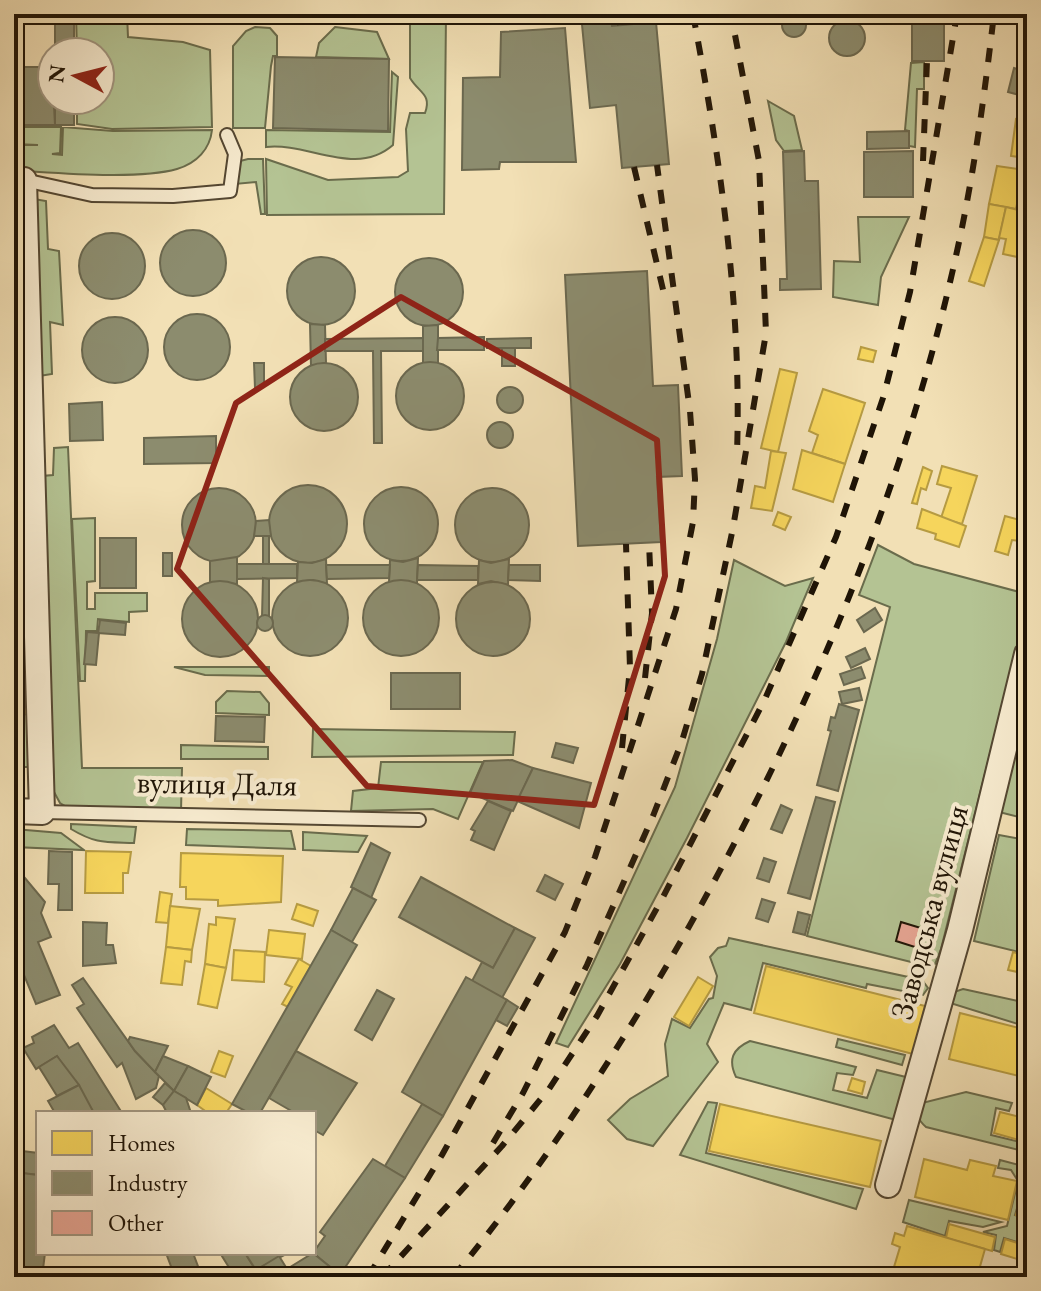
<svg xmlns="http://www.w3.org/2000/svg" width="1041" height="1291" font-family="'EB Garamond',serif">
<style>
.green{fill:#b4c393;stroke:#6a6c4c;stroke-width:2}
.homes{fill:#f6d55c;stroke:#b69b42;stroke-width:2}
.industry{fill:#8c8c6e;stroke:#6b684f;stroke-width:2}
.building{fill:#e8a695;stroke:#1f1406;stroke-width:2}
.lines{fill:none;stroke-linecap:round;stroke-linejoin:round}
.service-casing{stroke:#544732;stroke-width:16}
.minor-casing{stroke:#544732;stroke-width:28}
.service{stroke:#f7ebcf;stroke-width:12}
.minor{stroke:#f7ebcf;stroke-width:24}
.rail{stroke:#1f1406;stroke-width:6;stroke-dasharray:14 14;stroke-linecap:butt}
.marked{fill:none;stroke:#8f2418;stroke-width:6;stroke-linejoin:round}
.labels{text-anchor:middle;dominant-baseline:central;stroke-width:8;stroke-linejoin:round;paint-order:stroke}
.street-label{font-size:32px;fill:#1f1406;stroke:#f7ebcf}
</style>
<rect width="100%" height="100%" fill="#f2e0b5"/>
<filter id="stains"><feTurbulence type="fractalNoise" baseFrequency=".0025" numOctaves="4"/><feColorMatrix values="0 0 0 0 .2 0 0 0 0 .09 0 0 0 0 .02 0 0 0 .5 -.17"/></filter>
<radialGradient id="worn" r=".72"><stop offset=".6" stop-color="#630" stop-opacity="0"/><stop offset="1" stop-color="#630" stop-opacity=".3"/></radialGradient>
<g class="green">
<path d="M76,14H127L128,37L183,42L210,50L212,127L112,129L77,124V100H100V52H77Z"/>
<path d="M397,14H446L444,214L267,215L266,159L328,180L398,177L408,171L406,129L410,113H425C432,94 419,93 410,78V19Z"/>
<path d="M255,27L270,28L277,36V56H273L271,66L265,128H233V46L246,31Z"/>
<path d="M335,27L377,32L389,59L316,57L319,43Z"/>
<path d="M924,62V89H917L915,147L909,146V131L905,130L911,63Z"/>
<path d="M392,72L398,77L393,145C355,178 308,142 266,147V130L390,132Z"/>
<path d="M768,101L794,116L802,150L784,151L776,140Z"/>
<path d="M14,127H61L60,153L52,154L62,155L63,127L113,131L212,130C210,149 197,163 177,169C138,180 56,173 14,170V145H38L14,144Z"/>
<path d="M248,159H263L265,214H261L256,182L235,184L236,162Z"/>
<path d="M34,199L46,201L48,249L59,251L63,325L50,322L52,374L39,376Z"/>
<path d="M858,217H909L881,277L878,305L833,297L834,261L860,262Z"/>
<path d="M68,447L82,768H182L181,811L70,809L60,803L54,792L42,476L53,475L54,448Z"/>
<path d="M95,518V581L87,582V609H95V593H147V611L129,612V622L98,619L97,631H86L85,681H80L72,519Z"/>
<path d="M878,545L914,564L1027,594V606L941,949L935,964L927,966L807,936L890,607L859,595Z"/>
<path d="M734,560L785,586L813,578L786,642L687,838L620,964L568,1047L556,1043L675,787L717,639Z"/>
<path d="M174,667H269V676L205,675Z"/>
<path d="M227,691L260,692L269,703V715L216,713V702Z"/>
<path d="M1027,701V819L999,812Z"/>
<path d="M30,714V767H14L18,754L14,715Z"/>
<path d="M313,729L515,732L513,755L312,757Z"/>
<path d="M181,745L268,747V759H181Z"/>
<path d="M381,762H483L458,819L433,809L351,811L353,791L378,788Z"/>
<path d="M71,824L136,827L134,843C105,842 96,844 71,829Z"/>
<path d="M14,829L61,833L84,850L14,847Z"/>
<path d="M187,829L291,831L295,849L186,845Z"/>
<path d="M303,832L367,836L358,852L303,850Z"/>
<path d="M999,835L1027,840V889L1019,926L1027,929V954L974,941Z"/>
<path d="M729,938L922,980L928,988L923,995L867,984L866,988L763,963L751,1010L724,1003L707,1044L718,1062L653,1146L627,1139L608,1120L630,1099L668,1076L665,1044L672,1019L690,1028L709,999L713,998L717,976L710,957L718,948L726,946Z"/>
<path d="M963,989L1027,1003L1021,1025L947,1002L954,992Z"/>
<path d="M838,1039L905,1055L902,1065L836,1047Z"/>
<path d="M750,1041L856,1067L853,1075L837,1073L833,1090L867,1098L877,1070L906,1077L896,1120L736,1077C728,1060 732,1049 750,1041Z"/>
<path d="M966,1092L1012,1103L1009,1111L996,1108L991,1135L1020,1142L1027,1125V1152L926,1127C918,1120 916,1115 918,1104Z"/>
<path d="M708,1102L717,1103L706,1153L863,1189L856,1209L680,1155Z"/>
<path d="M1000,1160L1027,1167V1196L1021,1195L1015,1215L1027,1219V1245L1004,1238L1000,1252L994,1250L996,1235L983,1232L1007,1226L1018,1181L1011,1170L998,1168Z"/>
<path d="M909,1200L1001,1222L983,1227L949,1221L945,1236L903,1222Z"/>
</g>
<g class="homes">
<path d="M1016,119L1027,121V158L1011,156Z"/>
<path d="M997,166L1024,170L1016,209L989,204Z"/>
<path d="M989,204L1006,207L999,240L984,237Z"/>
<path d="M1006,207L1027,212V259L1003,254L1006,239L999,238Z"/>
<path d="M984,237L999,240L984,286L969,281Z"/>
<path d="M861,347L876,351L873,362L858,359Z"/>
<path d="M780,369L797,373L778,452L761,448Z"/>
<path d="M823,389L865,403L845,464L812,453L818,435L809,431Z"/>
<path d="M802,450L845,464L833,502L793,489Z"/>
<path d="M771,451L786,453L772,511L751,508L755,486L765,488Z"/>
<path d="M942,466L977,476L962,524L941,518L951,488L937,484Z"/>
<path d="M923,467L932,471L926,490L921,488L917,504L912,503Z"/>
<path d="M922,509L966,526L959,547L935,539L936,534L917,528Z"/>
<path d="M778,512L791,517L785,530L773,525Z"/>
<path d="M1005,516L1024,521L1019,541L1012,540L1008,555L995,551Z"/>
<path d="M27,680V713L14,714V681Z"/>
<path d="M86,851L131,852L128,873H123V893H85Z"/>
<path d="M181,853L283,856L281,902L218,906V900L186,899V887H180Z"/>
<path d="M160,892L172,894L168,923L156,922Z"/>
<path d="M297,904L318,911L313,926L292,919Z"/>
<path d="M170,906L200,909L192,950L166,947Z"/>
<path d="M216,917L235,919L226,968L205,964L209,924L216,925Z"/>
<path d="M269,930L305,934L302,959L266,955Z"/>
<path d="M166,947L192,950L191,962L185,961L182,985L161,983Z"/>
<path d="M234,950L265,952L264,982L232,980Z"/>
<path d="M1013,952L1027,956V974L1008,970Z"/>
<path d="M299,959L311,966L288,1007L282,1004L292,987L285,984Z"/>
<path d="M205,964L226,968L217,1008L198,1004Z"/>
<path d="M766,966L925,1006L913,1054L754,1013Z"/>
<path d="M698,977L713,986L689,1026L674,1017Z"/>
<path d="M960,1013L1023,1029L1027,1014V1078L949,1059Z"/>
<path d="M219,1051L233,1056L225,1077L211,1072Z"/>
<path d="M852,1078L865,1082L862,1094L848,1090Z"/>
<path d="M206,1088L232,1104L226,1113H208L197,1105Z"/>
<path d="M720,1104L881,1141L870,1187L709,1151Z"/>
<path d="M1000,1112L1024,1118L1019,1140L994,1133Z"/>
<path d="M924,1159L967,1170L970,1160L996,1166L993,1176L1017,1181L1008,1220L915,1197Z"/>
<path d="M1021,1196L1027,1197V1218L1016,1215Z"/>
<path d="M949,1224L995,1237L992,1251L946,1238Z"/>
<path d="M907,1226L985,1249L977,1277H891L900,1247L892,1244L895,1233L904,1236Z"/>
<path d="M1005,1239L1027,1246V1262L1001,1254Z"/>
</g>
<g class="industry">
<circle cx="794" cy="25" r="12"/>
<path d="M14,14L15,67H52L55,125H14Z"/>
<rect x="55" y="14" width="19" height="38"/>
<path d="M581,14L610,15L612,26L656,22L669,164L622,168L616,105L590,108Z"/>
<rect x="912" y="14" width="32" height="47"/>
<circle cx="847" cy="38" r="18"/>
<path d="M565,28L576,162H500L499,169L462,170L463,78L500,77L501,32Z"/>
<path d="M275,57L389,59L388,131L273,128Z"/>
<path d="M1014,68L1027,72V97L1008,92Z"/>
<rect x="55" y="100" width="19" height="25"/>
<path d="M909,131V148L867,149V132Z"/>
<path d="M804,151L805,181H818L821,289L780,290V279H787L783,152Z"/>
<path d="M913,151V197H864V152Z"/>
<circle cx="193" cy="263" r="33"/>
<circle cx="112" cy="266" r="33"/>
<circle cx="321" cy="291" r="34"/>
<circle cx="429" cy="292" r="34"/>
<path d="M647,271L653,386L678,385L682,476L657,477L661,542L578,546L565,275Z"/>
<circle cx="197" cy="347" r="33"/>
<circle cx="115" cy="350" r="33"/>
<path d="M310,324L325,325L326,363L311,366Z"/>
<path d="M438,325V364L423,363V326Z"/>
<path d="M484,337V350H437L438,338Z"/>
<path d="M423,338V351H381L382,443H374L373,351H325V339Z"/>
<path d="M531,338V348H487V339Z"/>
<rect x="502" y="348" width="13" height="18"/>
<circle cx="430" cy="396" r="34"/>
<path d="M254,363H264V387L255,388Z"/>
<circle cx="324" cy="397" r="34"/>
<circle cx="510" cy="400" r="13"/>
<path d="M102,402L103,440L70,441L69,404Z"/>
<circle cx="500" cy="435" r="13"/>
<path d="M216,436V463L144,464V438Z"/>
<circle cx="308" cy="524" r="39"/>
<circle cx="401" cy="524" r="37"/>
<circle cx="492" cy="525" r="37"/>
<circle cx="219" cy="525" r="37"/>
<path d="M269,520L271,536H254L256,521Z"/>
<rect x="263" y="536" width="6" height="28"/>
<rect x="100" y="538" width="36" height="50"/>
<rect x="163" y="553" width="9" height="23"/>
<path d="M237,557V584L210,582V561Z"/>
<path d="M418,558L417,584L389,582L390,560L403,562Z"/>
<path d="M326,559L327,584L313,580L297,582L298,562L312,563Z"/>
<path d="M509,559L508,585L491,581L478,584L479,560L491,563Z"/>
<path d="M237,564H297V578L237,579Z"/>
<path d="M326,565H390L389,578L327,579Z"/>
<path d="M418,565L478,566V580H417Z"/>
<path d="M509,565H540V581L508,580Z"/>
<path d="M263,578L269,579V617H262Z"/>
<circle cx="310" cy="618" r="38"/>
<circle cx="401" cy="618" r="38"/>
<circle cx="220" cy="619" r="38"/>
<circle cx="493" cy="619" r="37"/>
<path d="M875,608L882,620L864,632L857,620Z"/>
<circle cx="265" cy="623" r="8"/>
<path d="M100,620L126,623L125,635L98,633Z"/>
<path d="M87,632L99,633L96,665L84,664Z"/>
<path d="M865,648L870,659L851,668L846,657Z"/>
<path d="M861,667L865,678L844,685L840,674Z"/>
<rect x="391" y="673" width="69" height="36"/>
<path d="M859,688L862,700L842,704L839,692Z"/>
<path d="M839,704L859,710L838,791L817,785L831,731L828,730L831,717L835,718Z"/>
<path d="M216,716L265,717L264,742L215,741Z"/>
<path d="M556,743L578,748L573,763L552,757Z"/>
<path d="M512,760L533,768L513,811L470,793L484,761Z"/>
<path d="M533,768L591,783L579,828L517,801Z"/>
<path d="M816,797L835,802L810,899L788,893Z"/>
<path d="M488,801L511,811L494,850L471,840L475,831L471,829Z"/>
<path d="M781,805L792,810L782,833L771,829Z"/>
<path d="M371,843L390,853L371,898L351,887Z"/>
<path d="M49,851L72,852V910H58L59,884H48Z"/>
<path d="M764,858L776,862L769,882L757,878Z"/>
<path d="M14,865L45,902L41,913L51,937L38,942L60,995L36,1004L14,951Z"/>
<path d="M545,875L563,884L555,900L537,891Z"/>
<path d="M421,877L515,928L493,968L399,917Z"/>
<path d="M353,888L376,900L352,942L331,930Z"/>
<path d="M762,899L775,903L768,922L756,918Z"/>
<path d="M798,912L810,915L805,935L793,932Z"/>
<path d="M83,922L107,923L106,945H113L116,963L83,966Z"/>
<path d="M515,928L535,938L502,998L472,981L482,962L493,968Z"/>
<path d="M331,930L357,945L260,1113H249L232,1104Z"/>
<path d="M466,977L507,1000L443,1116L402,1092Z"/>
<path d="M83,978L135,1051L159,1076L156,1088L136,1099L122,1063L117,1067L77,1008L84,1004L72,985Z"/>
<path d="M377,990L394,999L372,1040L355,1030Z"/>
<path d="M507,1000L518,1007L507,1026L496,1020Z"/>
<path d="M54,1025L69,1048L78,1043L122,1113H94L57,1056L36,1069L23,1048L34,1043L32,1037Z"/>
<path d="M130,1037L168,1046L155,1072L135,1051L128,1041Z"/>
<path d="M296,1051L357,1083L323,1135L314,1130V1113H295L269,1098Z"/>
<path d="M57,1056L79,1085L57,1096L39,1067Z"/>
<path d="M163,1056L188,1066L174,1091L155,1072Z"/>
<path d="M188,1066L211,1077L197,1105L174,1091Z"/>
<path d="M165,1083L174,1091L163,1105L153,1097Z"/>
<path d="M79,1085L94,1113H55L48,1101Z"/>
<path d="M174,1091L186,1098L191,1113H167L163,1105Z"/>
<path d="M422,1104L443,1116L405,1178L385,1166Z"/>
<path d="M22,1151L38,1153V1175L19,1173Z"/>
<path d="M373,1159L405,1178L340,1275L313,1253L325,1236L320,1232Z"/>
<path d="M14,1172L38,1175V1253H45L42,1277H14Z"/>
<path d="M166,1253H193L202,1277H175Z"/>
<path d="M220,1253H245L260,1277H235Z"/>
<path d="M245,1253H288L256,1270Z"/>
<path d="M313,1253L340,1275L338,1277H292L287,1269Z"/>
<path d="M279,1256L292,1277H260L256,1270Z"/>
</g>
<path class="building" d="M901,922L924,929L918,948L896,941Z"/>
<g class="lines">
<defs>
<g id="service">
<path d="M24,180L92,195L173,196L230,191L235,154L227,135"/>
<path d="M42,812L419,820"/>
</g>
<g id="minor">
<path d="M14,180H24L42,812L14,811"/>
<path d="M888,1185L960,930L1027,654"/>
</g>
</defs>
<use href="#service" class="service-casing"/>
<use href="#minor" class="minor-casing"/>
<use href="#service" class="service"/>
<use href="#minor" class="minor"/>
<g class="rail">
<path d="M619,14L620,25"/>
<path d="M643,14L644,23"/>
<path d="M693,14C720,158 742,306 737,453"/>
<path d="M923,161L927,61"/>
<path d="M634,167L665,298"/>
<path d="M645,678L652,613L649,543"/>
<path d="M622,748L630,668L626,544"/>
<path d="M493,1143L523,1093L587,965L653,816L682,741L702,674L733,528L766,333L759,161L731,14"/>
<path d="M368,1277L442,1155L565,932L595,857L676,609L693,522L695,479L690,411L657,165"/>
<path d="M382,1277L502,1146L549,1089L597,1016L662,899L765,699L836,537L884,395L910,292L957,14"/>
<path d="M453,1277C535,1178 605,1071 670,960C799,737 905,496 959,242C975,167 985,90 994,14"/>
</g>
</g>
<path class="marked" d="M401,297L657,440L665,576L594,805L367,786L177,569L236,403Z"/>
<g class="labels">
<g class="street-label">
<text transform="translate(217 783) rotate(1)">вулиця Даля</text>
<text transform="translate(929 912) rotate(-75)">Заводська вулиця</text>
</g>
</g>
<rect width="1041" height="1291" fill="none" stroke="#f2e0b5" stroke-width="48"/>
<rect x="16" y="16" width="1009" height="1259" fill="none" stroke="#1f1406" stroke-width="4"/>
<rect x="24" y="24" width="993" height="1243" fill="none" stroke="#1f1406" stroke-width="2"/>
<rect x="36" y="1111" width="280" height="144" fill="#f7ebcf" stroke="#a1957f" stroke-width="2"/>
<rect x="52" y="1131" width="40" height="24" fill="#f6d55c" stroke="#a1957f" stroke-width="2"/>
<text x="108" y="1151" font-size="24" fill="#1f1406">Homes</text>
<rect x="52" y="1171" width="40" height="24" fill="#8c8c6e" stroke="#a1957f" stroke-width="2"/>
<text x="108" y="1191" font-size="24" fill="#1f1406">Industry</text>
<rect x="52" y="1211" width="40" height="24" fill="#e8a695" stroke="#a1957f" stroke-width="2"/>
<text x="108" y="1231" font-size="24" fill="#1f1406">Other</text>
<g transform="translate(76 76) rotate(277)"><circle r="38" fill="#f7ebcf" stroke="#a1957f" stroke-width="2"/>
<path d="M0-6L14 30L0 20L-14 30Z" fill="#8f2418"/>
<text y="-12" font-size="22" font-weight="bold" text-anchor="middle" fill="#1f1406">N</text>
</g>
<rect width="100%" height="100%" filter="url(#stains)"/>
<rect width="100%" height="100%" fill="url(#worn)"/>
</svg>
